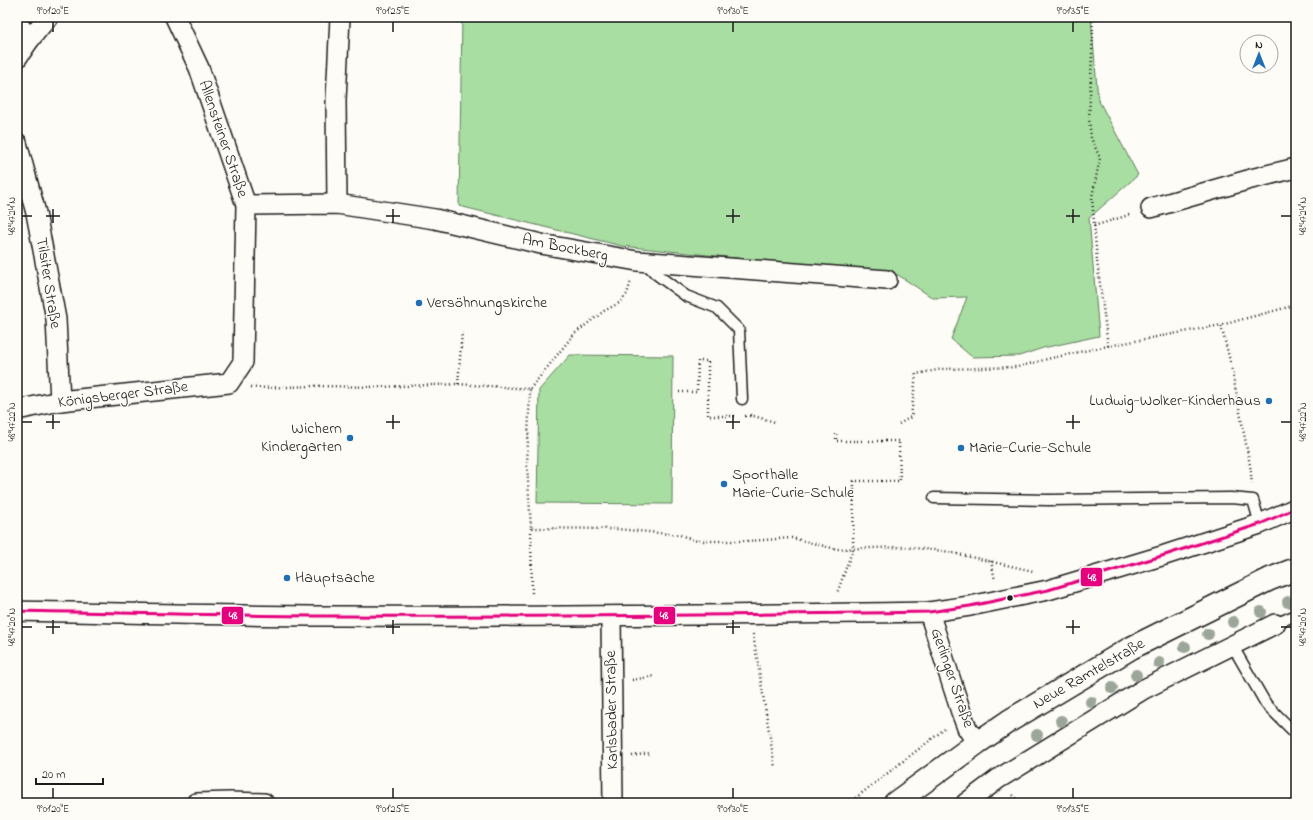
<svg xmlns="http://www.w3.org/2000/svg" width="1313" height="820" font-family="'Indie Flower',sans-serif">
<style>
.green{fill:#a8dea1;stroke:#627d5e}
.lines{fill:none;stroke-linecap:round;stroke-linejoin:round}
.service-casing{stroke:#1c1c1c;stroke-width:13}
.minor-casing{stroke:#1c1c1c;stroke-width:22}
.secondary-casing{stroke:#1c1c1c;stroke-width:25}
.path{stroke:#1c1c1c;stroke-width:2.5;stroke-dasharray:1 3;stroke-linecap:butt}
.service{stroke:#fdfcf7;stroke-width:10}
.minor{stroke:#fdfcf7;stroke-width:19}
.secondary{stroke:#fdfcf7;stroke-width:22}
.bus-1-casing{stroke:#fdfcf7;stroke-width:6}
.bus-1{stroke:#e5007d;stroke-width:3}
.tree{fill:#9ca698}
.ticks{fill:none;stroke:#1c1c1c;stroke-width:1.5}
.poi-dot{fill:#1f6fb2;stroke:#fdfcf7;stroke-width:1.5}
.bus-dot{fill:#1c1c1c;stroke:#fdfcf7;stroke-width:1.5}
.labels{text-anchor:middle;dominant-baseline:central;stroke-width:3;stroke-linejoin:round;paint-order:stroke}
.street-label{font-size:16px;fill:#1c1c1c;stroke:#fdfcf7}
.poi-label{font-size:16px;fill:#1c1c1c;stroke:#fdfcf7;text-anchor:start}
.line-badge{stroke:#fdfcf7;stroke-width:1.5}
.badge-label{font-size:11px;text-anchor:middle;font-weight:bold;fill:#fff}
.neatline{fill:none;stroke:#1c1c1c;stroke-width:1.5}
.ticks-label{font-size:10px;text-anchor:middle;fill:#1c1c1c}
</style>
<rect width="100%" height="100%" fill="#fdfcf7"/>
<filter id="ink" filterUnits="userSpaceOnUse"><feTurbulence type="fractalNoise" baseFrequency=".025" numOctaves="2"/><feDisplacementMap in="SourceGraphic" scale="8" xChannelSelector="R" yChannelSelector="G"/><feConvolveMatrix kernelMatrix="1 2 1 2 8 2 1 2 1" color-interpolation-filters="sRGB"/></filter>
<g filter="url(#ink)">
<g class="green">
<path d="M462,17H1091L1098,99L1138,175L1089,218L1099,336L1043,348L1019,356L972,357L951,339L967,297L933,298L898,275L622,246L459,206Z"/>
<path d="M570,355L673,356L672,504L537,503L539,390Z"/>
</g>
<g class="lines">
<defs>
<g id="service">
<path d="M645,262L656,274L686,296L717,308L739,330L742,399"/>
<path d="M934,498L1048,500L1231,498L1253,500L1260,524"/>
<path d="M1275,624L1296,615"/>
<path d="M1232,645L1266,704L1296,734"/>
</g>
<g id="minor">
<path d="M17,23L30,39"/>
<path d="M17,58L30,39L48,17"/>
<path d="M17,143L36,213L56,319L60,401"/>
<path d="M337,204L336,100L340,17"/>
<path d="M246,205L337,204L435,219L541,244L637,261L887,280"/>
<path d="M1151,208L1251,179L1296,168"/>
<path d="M17,410L60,401L229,383L243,362L246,205L199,68L175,17"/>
<path d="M17,611C125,613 234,616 342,616C538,617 734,615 929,612L970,606L1048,590L1165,555L1260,524L1296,508"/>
<path d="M929,612L961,712L967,728L977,743"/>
<path d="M611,616L613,803"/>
<path d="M196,803L230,802L264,803"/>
<path d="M966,803L998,779L1144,689L1275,624"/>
</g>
<path id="secondary" d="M895,803L977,743L1009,721L1131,648L1270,579L1296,569"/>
</defs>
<use href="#service" class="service-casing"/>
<use href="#minor" class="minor-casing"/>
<use href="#secondary" class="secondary-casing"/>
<g class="path">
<path d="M1092,17L1093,32L1089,118L1091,138L1100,158L1092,197L1097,261L1108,346"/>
<path d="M1094,226L1132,214"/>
<path d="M458,384L462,332"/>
<path d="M251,387L257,388L315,386L379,387L458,384L530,389L527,465L531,528L617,529L680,535L697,541H749L792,538L836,549L904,547L944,551L1033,571"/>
<path d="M530,389L574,334L604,311L619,303L627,294L631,281"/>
<path d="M679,392H697L698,361H708V416H738"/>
<path d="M750,415L775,422"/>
<path d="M745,416H751"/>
<path d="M899,424L911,417L916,374L943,369L1018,367L1051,358L1108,346L1221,325"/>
<path d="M836,434V441H899L900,481H854L853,549L837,593"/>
<path d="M1252,484L1250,465L1231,365L1221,325L1296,305"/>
<path d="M531,528L532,595"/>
<path d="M991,561L995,580"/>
<path d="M753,634L775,768"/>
<path d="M632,680L654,676"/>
<path d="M632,756L650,753"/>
<path d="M1013,795L1020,803"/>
<path d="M849,803L946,728"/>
</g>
<use href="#service" class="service"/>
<use href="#minor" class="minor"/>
<use href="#secondary" class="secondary"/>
<defs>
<path id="bus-1" d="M17,611C125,613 234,616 342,616C538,617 734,615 929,612L970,606L1048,590L1165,555L1260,524L1296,508"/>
</defs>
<use href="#bus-1" class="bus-1-casing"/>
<use href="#bus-1" class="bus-1"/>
</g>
<g class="tree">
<circle cx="1288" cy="602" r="6"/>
<circle cx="1261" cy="612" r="6"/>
<circle cx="1233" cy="622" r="6"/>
<circle cx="1208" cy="634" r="6"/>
<circle cx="1185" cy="647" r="6"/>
<circle cx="1159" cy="663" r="6"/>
<circle cx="1136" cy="675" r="6"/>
<circle cx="1112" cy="688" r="6"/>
<circle cx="1091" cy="702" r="6"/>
<circle cx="1061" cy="721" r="6"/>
<circle cx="1037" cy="735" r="6"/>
</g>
</g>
<path class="ticks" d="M53,22V32M393,22V32M733,22V32M1073,22V32M53,209V223M393,209V223M733,209V223M1073,209V223M22,216H32M46,216H60M386,216H400M726,216H740M1066,216H1080M1281,216H1291M53,415V429M393,415V429M733,415V429M1073,415V429M22,422H32M46,422H60M386,422H400M726,422H740M1066,422H1080M1281,422H1291M53,620V634M393,620V634M733,620V634M1073,620V634M22,627H32M46,627H60M386,627H400M726,627H740M1066,627H1080M1281,627H1291M53,788V798M393,788V798M733,788V798M1073,788V798"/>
<g class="poi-dot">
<circle cx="419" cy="303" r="4"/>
<circle cx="1269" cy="401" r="4"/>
<circle cx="350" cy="438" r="4"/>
<circle cx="961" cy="448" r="4"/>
<circle cx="724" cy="484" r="4"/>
<circle cx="287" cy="578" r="4"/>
</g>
<circle class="bus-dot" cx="1010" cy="598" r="3.5"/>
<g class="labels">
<g class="street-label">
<text transform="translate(223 139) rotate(71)">Allensteiner Straße</text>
<text transform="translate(565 248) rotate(11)">Am Bockberg</text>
<text transform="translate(48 283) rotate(81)">Tilsiter Straße</text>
<text transform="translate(123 395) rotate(-7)">Königsberger Straße</text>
<text transform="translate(1089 674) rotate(-30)">Neue Ramtelstraße</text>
<text transform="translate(952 678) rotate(71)">Gerlinger Straße</text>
<text transform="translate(612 710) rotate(-91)">Karlsbader Straße</text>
</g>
<g class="poi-label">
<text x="427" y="303">Versöhnungskirche</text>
<text x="1261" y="401" text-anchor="end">Ludwig-Wolker-Kinderhaus</text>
<text x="342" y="429" text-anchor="end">Wichern<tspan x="342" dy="18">Kindergarten</tspan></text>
<text x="969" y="448">Marie-Curie-Schule</text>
<text x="732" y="475">Sporthalle<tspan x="732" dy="18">Marie-Curie-Schule</tspan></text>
<text x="295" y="578">Hauptsache</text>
</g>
</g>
<g class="line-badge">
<rect x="1080" y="567" width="23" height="20" rx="4" fill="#e5007d"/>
<rect x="221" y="606" width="23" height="19" rx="4" fill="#e5007d"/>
<rect x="653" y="606" width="23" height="19" rx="4" fill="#e5007d"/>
</g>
<g class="badge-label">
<text x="1092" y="581">48</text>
<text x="233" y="619">48</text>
<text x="664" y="619">48</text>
</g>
<rect width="1313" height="820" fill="none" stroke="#fdfcf7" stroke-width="44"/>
<g transform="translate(1259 54)"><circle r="19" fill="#fdfcf7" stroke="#a3a29f"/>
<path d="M0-3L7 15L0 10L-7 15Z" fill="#1f6fb2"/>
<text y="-6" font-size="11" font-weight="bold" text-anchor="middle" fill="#1c1c1c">N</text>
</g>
<path d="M36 778v6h67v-6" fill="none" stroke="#1c1c1c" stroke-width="2"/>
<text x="42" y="778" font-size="12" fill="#1c1c1c" stroke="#fdfcf7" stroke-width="3" paint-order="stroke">20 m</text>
<rect x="22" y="22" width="1269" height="776" class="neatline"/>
<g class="ticks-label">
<text x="53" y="14">9°01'20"E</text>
<text x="393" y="14">9°01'25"E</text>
<text x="733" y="14">9°01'30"E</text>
<text x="1073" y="14">9°01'35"E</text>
<text transform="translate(11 216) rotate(-90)" y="4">48°47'24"N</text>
<text transform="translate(1302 216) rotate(-90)" y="4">48°47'24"N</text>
<text transform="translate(11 422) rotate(-90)" y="4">48°47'22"N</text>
<text transform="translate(1302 422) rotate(-90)" y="4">48°47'22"N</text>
<text transform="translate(11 627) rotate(-90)" y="4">48°47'20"N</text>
<text transform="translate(1302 627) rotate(-90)" y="4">48°47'20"N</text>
<text x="53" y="812">9°01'20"E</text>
<text x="393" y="812">9°01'25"E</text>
<text x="733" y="812">9°01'30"E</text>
<text x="1073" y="812">9°01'35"E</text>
</g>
</svg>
